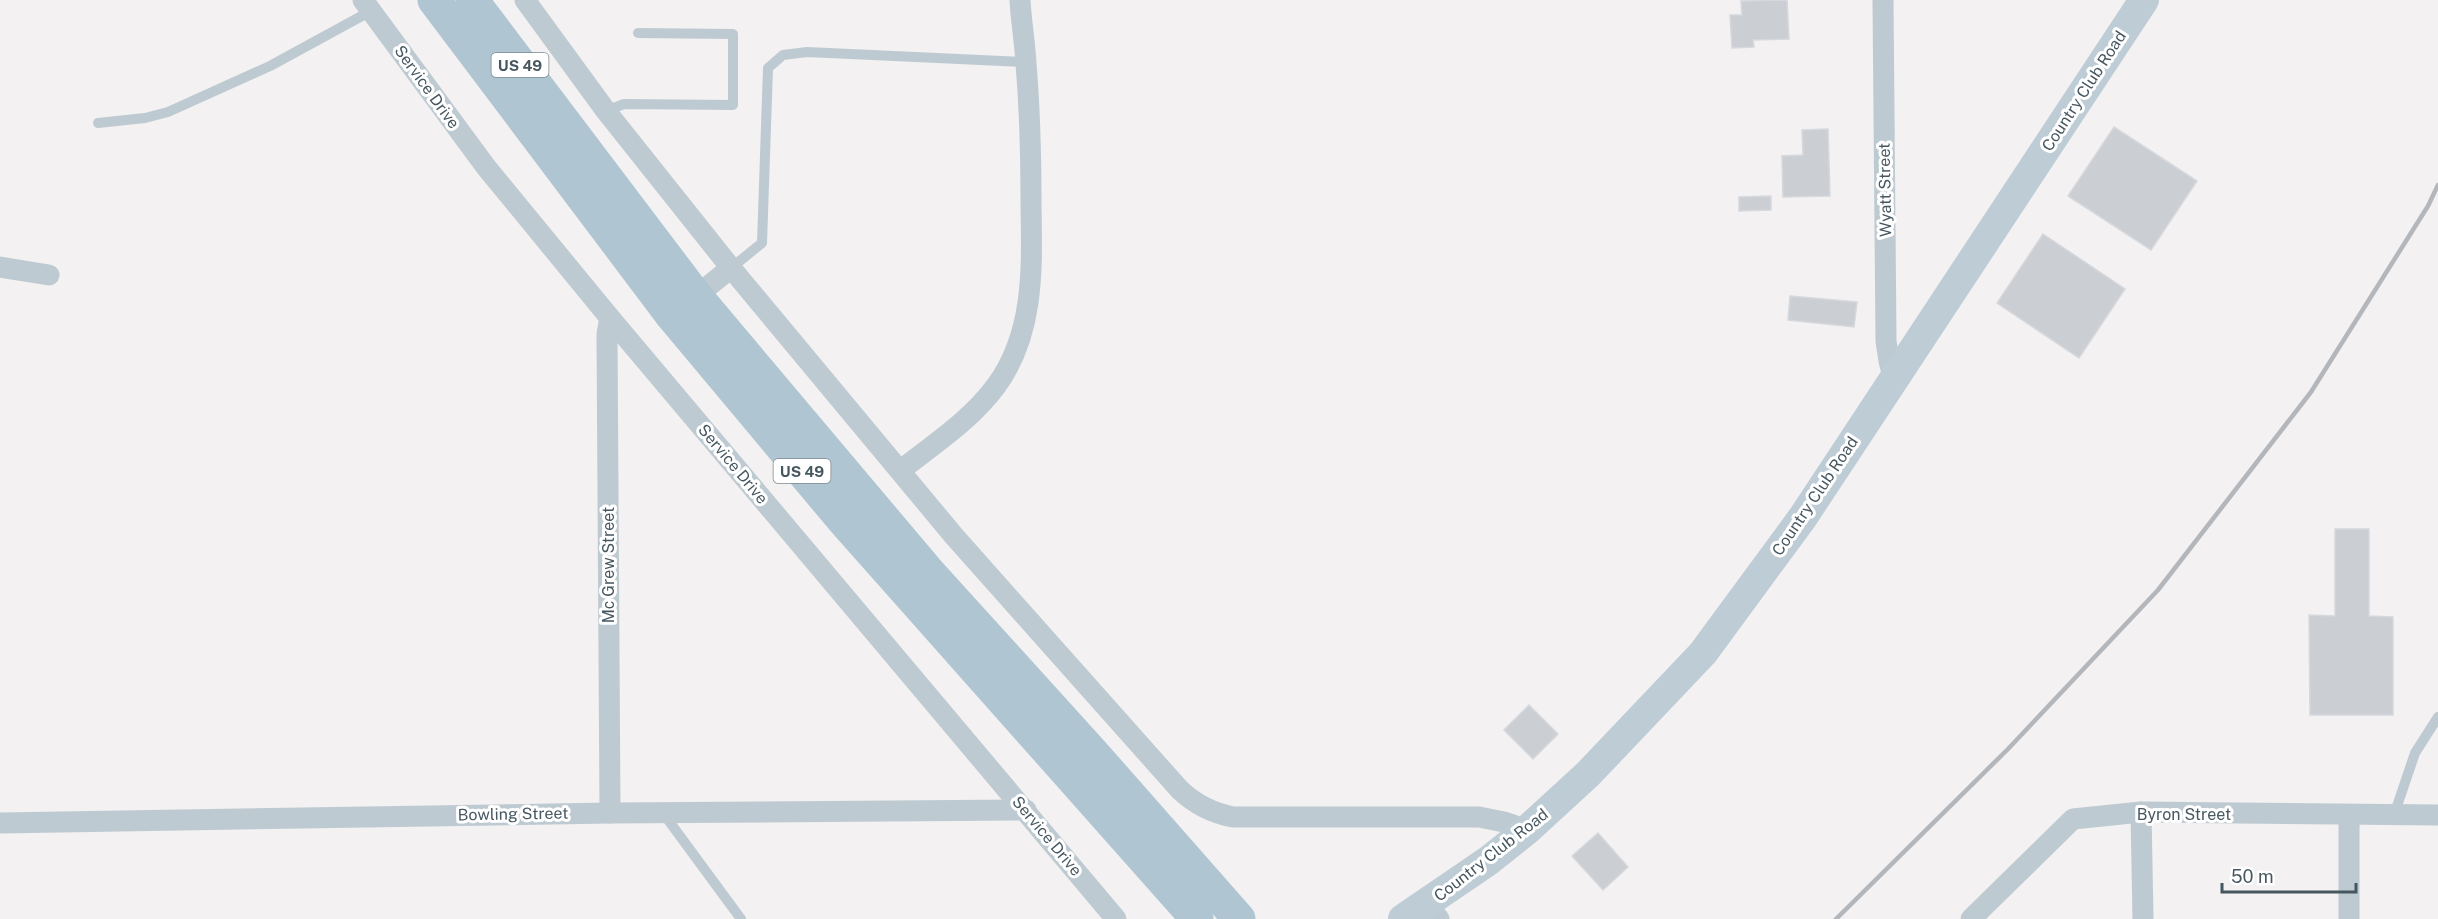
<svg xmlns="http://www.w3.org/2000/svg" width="2438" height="919" font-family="'Public Sans',sans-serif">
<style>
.building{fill:#cbcfd4;stroke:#d5d8dd;stroke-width:1.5}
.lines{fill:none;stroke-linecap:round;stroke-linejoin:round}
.lane{stroke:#becad1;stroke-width:10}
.street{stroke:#becad1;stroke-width:21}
.secondary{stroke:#beccd6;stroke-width:30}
.primary{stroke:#afc5d1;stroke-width:33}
.rail{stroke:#b3b7bc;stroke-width:4.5}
.labels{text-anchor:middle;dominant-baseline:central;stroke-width:6;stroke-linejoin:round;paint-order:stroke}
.shield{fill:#fff;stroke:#7e8990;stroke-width:1.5}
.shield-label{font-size:15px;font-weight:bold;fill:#475760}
.street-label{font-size:16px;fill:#475760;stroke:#fff}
</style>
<rect width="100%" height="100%" fill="#f3f1f1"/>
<g class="building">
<path d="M1787,0L1789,39L1753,40L1754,47L1732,48L1730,15H1742L1741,1Z"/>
<path d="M2114,127L2197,181L2151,250L2068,196Z"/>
<path d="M1828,129L1830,196L1783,197L1782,156L1803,155L1802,130Z"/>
<path d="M1771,196V210L1739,211V197Z"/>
<path d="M2043,234L2125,289L2079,358L1997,303Z"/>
<path d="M1790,296L1857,302L1854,327L1788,320Z"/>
<path d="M2335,529H2369V616L2393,617V715H2310L2309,615L2335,616Z"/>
<path d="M1529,705L1558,734L1533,759L1504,730Z"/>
<path d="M1598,833L1628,867L1603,890L1572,856Z"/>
</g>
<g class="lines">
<g class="lane">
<path d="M606,111L624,104L733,105V34L638,33"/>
<path d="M98,123L145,118L168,112L270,66L371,11"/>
<path d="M731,268L762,243L768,68L783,55L807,52L1026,62"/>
<path d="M663,813L741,919"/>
<path d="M2394,815L2415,753L2438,717"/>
</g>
<g class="street">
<path d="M363,0L486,167L610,318L1116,919"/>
<path d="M525,0L606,111L731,268L954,536L1180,790C1196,805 1212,813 1233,817H1479L1504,822L1527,830"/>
<path d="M1883,0L1886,341L1889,361L1894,380"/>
<path d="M0,267L49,275"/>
<path d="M686,304L731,268"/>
<path d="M610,318L607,334L610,813"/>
<path d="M901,470C934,444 971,420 996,386C1035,333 1032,267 1031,205C1031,158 1030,111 1026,64C1025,42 1021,21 1020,0"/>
<path d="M2141,812L2143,919"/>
<path d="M2349,816V919"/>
<path d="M0,823L610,813L1026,810"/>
<path d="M1427,904L1439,919"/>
<path d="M1971,919L2073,819L2141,812L2438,815"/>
</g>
<path class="secondary" d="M1403,919L1488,861L1527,830L1588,774L1703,653L1803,517L2144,0"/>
<g class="primary">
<path d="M434,0L672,316L842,519L1197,919"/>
<path d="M472,0L696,296L927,570L1093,753L1239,919"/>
</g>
<path class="rail" d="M1836,919L2008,749L2158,590L2311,392L2428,206L2438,185"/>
</g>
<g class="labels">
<g class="shield">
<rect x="491.5" y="53" width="57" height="24" rx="4.5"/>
<rect x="773.5" y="459" width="57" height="24" rx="4.5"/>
</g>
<g class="shield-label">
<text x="520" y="65">US 49</text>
<text x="802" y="471">US 49</text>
</g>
<g class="street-label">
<text transform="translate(427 87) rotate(54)">Service Drive</text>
<text transform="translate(2084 91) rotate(-57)">Country Club Road</text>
<text transform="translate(1885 190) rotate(-91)">Wyatt Street</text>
<text transform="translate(733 464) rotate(50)">Service Drive</text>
<text transform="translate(1815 496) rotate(-56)">Country Club Road</text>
<text transform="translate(608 565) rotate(-90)">Mc Grew Street</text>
<text transform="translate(513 814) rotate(-1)">Bowling Street</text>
<text x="2184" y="814">Byron Street</text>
<text transform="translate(1047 836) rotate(50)">Service Drive</text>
<text transform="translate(1491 855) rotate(-38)">Country Club Road</text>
</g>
</g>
<path d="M2222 883v9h134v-9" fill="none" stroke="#475760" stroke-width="3"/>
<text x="2231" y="883" font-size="18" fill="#475760" stroke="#ffffff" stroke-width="4.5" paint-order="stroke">50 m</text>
</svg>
